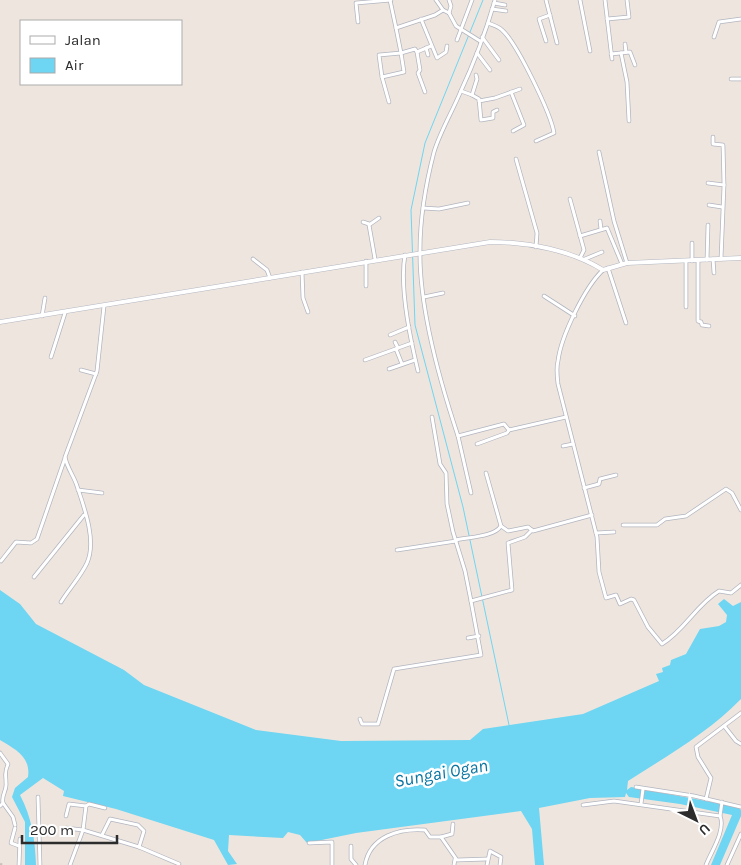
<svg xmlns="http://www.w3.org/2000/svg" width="741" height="865" font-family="Karla,sans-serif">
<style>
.water{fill:#6ed5f2}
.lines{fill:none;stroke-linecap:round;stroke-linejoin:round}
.stream{stroke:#6ed5f2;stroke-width:1}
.street-tunnel{stroke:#c7c1ba;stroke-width:3;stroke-dasharray:3 1.5;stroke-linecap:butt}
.street-casing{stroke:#b2b5c0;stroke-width:4.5}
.secondary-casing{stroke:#b2b5c0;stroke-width:5}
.street{stroke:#fff;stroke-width:3}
.secondary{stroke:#fff;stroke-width:4}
.labels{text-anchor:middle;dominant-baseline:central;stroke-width:5;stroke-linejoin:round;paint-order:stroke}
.water-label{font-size:18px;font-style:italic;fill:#0975a2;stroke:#fff}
</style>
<rect width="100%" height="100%" fill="#eee6de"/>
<path class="water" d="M0,590L20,604L36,624L124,670L144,685L256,730L341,741L470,740L483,729L583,714L659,681L656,674L663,672L662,668L670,665L671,660L686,654L700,629L719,626L726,622L727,615L718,604L724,599L733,606L741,602V699C709,732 667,756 628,781L627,790L631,787L738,807L741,810V816L720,865H711L732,815L680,804L629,797L626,793L625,797L590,798L539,808L544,865H535L532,829L521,811L356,833L307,843L300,835L288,832L283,838L229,835L228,851L237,864L228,865L214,840L116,809L63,796L64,791L43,778L20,795C32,818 35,839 36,865H25V822L12,797L15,788L28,777C31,757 15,749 0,740Z"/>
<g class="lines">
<path class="stream" d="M483,0L425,143L411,210L415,325L463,507L509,725"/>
<path class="street-tunnel" d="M0,864L2,865"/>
<defs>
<g id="street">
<path d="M390,0L396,28"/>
<path d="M436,0L443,10L449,13L456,26L480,41"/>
<path d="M546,0L557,43"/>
<path d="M580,0L590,51"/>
<path d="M605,0L612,59"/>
<path d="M494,3L505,5"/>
<path d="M492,9L506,11"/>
<path d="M449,13L451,6L449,0"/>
<path d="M421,19L437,58L446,52L447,46"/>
<path d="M607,19L629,17L627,0"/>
<path d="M358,22L356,3L391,0"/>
<path d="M488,23C493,25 498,26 502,30C517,43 551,114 554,133L536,141"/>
<path d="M482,37L499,60"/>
<path d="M714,37L719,22L741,19"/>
<path d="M457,40L472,0"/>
<path d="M546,41L539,19L550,15"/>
<path d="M625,44L626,52"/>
<path d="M431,46L417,52L415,49L401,53L404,72L382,77L379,55L401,53L396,28L435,15L443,10"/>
<path d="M426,48L428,55"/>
<path d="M417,52L420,70L418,73L425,92"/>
<path d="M477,53L490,70"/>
<path d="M621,53L627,82L629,121"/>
<path d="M611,54L630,52L635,65"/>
<path d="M382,77L389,102"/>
<path d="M731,79H741"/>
<path d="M461,91L472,95L477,79L476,75"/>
<path d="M511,92L524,125L513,131"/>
<path d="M472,95L479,99L481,120L493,118V112L497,110"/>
<path d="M479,101L495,98L520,89"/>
<path d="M713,137V144L723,145L724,185"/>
<path d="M599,152L614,221L627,263"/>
<path d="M516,159L537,233L536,247"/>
<path d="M708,183L724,185L721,259"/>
<path d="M570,199L584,250L580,258"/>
<path d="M709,205L722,207"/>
<path d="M423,208L439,209L468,203"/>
<path d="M600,221L601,229"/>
<path d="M363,222L369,224"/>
<path d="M580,236L607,228L622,264"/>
<path d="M692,243V261"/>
<path d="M405,255C399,288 410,338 418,371"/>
<path d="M253,259L267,270L270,278"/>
<path d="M375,259L369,225L379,218"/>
<path d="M585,259L602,252"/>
<path d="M713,259L714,273"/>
<path d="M698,260V321L701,322L702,325L709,326"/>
<path d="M707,260L708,225"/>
<path d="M366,261V286"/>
<path d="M608,268L626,323"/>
<path d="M603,270C585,287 561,336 558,361C556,368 557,376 558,384L597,537L599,572L606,598L616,595L620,604L631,599L634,600L648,627L662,644C685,630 696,605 719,591L731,593L741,585"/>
<path d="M302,272L303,298L308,312"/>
<path d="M544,296L575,316"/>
<path d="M424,297L443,293"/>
<path d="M686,307V261"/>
<path d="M42,316L45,298"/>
<path d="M390,335L409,327"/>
<path d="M395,342L398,348"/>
<path d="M396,349L402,364"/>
<path d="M51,357L65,313"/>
<path d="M365,360L412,343"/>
<path d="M389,369L415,360"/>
<path d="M81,370L96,374"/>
<path d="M432,417L440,464L446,473L447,504L453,532L465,571L471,601"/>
<path d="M458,436C440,382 419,307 420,250C420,217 426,183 434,152C440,132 452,112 460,93C474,63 486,31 495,0"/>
<path d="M477,444L507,433L509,430"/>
<path d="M563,446L573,444"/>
<path d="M486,473L501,526L508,531L528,527L533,531L592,515"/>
<path d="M584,488L599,484L600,479L616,475"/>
<path d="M78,490L102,493"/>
<path d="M471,493L458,436L504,424L509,430L566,417"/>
<path d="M623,525H657L665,519L686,516L726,489L732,493L741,510"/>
<path d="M596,533L614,532"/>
<path d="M456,540C469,537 494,537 501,526"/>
<path d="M397,550L456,541"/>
<path d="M1,561L16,542L31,543L37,539L65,458"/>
<path d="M34,577L84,515"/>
<path d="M61,602C69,589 81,576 87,563C97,541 84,507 77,486C74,476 67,468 65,457L97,371L104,306"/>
<path d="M468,638L479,636"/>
<path d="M360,719L362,724H378L394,669L481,655L471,601L512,590L508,543L525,537L532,530"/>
<path d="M725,727L736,741L741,744"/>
<path d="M0,753L8,764C4,774 6,773 6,783C7,791 1,795 3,803"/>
<path d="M636,787L694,796L741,807"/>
<path d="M38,797L40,865"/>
<path d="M706,799L711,778L698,757L696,747L741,713"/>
<path d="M641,804L643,789"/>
<path d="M583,805L614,801L720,816C726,830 711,852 706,865"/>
<path d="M0,806L3,803L13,817L15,825"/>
<path d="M66,816L69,804L86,806L89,804L105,808"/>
<path d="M720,816L722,802"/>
<path d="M15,828L11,843L19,846"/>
<path d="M66,828L83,830L86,806"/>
<path d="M102,835L110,819L138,825L144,831L139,847"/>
<path d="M441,837L452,834L453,824"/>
<path d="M309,843L332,842V865"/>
<path d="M351,846V859L356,865"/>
<path d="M19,865L20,839"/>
<path d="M70,865L83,830L139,847L179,864"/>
<path d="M365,865C370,836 400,828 425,830L430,837H441L457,860L487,859"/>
<path d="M454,865L455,859"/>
<path d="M487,865L490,851L501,857L500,865"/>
<path d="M727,865L741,834"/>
</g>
<path id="secondary" d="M0,322L490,242C528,242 571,250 603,270L627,263L741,258"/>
</defs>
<use href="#street" class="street-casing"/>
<use href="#secondary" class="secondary-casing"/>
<use href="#street" class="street"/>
<use href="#secondary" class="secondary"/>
</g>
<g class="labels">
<g class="water-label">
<text transform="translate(441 773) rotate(-10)">Sungai Ogan</text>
</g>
</g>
<rect x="20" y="20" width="162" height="65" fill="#ffffff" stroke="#ababab"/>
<rect x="30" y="36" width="25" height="8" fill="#ffffff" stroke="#ababab"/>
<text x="65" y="45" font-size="15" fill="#2c2c2c">Jalan</text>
<rect x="30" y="58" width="25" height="15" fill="#6ed5f2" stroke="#ababab"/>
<text x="65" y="70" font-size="15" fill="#2c2c2c">Air</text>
<g transform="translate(696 820) rotate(138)" stroke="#ffffff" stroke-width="4" paint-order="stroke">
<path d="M0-4L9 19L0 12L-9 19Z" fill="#2c2c2c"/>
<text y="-8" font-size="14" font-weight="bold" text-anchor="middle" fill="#2c2c2c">U</text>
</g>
<path d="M22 835v8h95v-8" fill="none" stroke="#2c2c2c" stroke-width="2.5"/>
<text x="30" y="835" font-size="15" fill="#2c2c2c" stroke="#ffffff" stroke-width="4" paint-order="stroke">200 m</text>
</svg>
